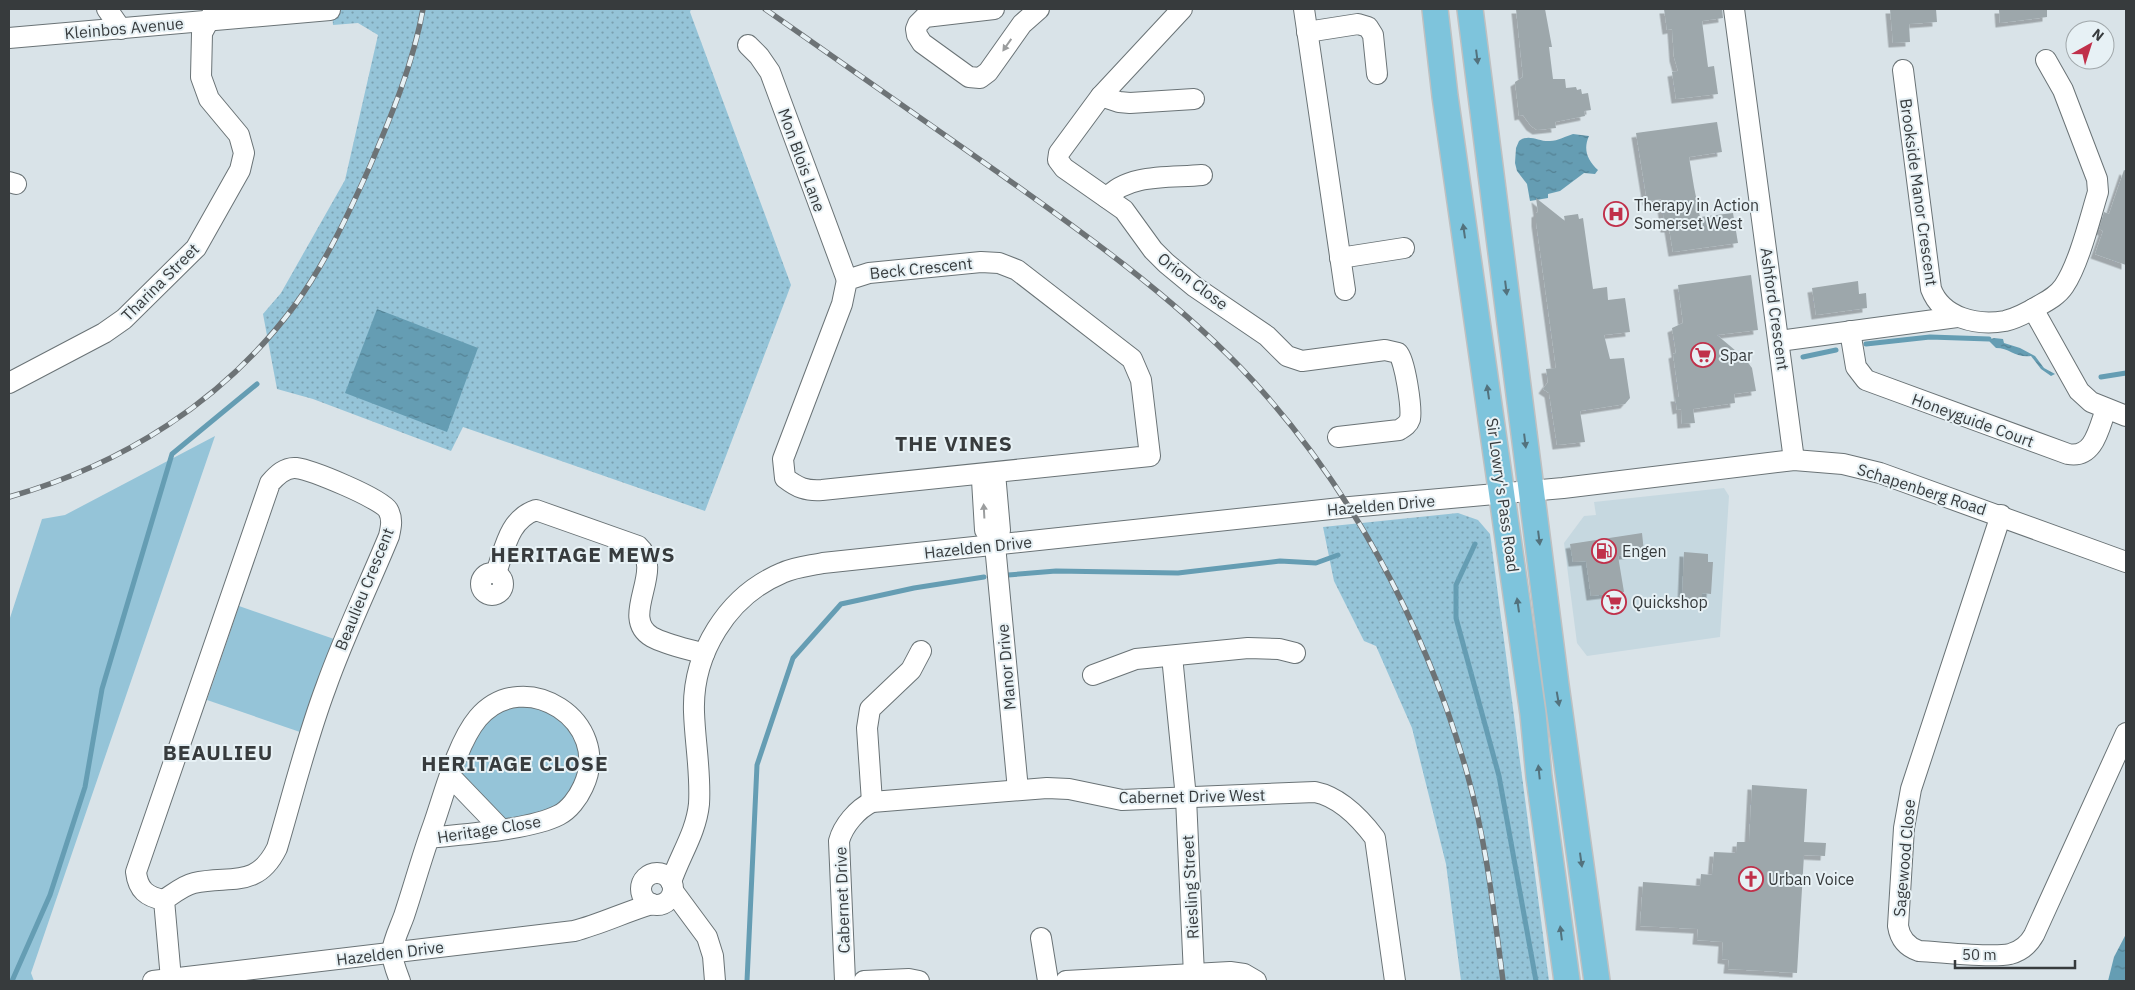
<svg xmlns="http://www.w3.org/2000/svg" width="2135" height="990" font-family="'IBM Plex Sans',sans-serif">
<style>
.built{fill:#c6d8e0}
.grass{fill:url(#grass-dots)}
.park{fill:#95c4d8}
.water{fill:url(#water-ripples)}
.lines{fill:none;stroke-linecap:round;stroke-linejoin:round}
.stream{stroke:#659db3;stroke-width:5}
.building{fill:#9da7ab;filter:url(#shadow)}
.minor-casing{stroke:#6a7376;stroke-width:22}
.major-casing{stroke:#bfc0c1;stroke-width:28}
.minor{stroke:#fff;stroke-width:20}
.major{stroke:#7ec4dc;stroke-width:25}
.rail-casing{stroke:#6d7376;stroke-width:5.5}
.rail{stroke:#e7f1f5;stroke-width:4;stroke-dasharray:11;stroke-linecap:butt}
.oneway{fill:#9b9d9e}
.oneway2{fill:#53727d}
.labels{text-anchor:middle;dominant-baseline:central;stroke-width:4;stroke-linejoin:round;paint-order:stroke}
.street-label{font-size:16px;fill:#373b3d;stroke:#e7f1f5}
.poi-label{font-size:16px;fill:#373b3d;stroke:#e7f1f5;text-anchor:start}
.district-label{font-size:21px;font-weight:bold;letter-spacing:1px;fill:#373b3d;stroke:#e7f1f5}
</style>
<defs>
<pattern id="grass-dots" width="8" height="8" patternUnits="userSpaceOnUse" patternTransform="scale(1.25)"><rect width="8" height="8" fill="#95c4d8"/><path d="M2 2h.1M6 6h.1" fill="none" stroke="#7aa0b0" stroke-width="1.8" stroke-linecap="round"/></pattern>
<pattern id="water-ripples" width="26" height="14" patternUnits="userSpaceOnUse" patternTransform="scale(1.25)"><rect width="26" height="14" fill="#659db3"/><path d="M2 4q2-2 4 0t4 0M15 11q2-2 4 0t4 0" fill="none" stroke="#548193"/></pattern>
<filter id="shadow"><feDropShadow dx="-4.5" dy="4.5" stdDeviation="0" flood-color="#0004"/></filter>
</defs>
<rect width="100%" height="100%" fill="#d9e3e8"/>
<path class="built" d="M1724,488L1729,496L1720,637L1587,656L1577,643L1564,543L1584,516L1596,515L1594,502Z"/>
<g class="grass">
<path d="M332,9H691L690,12L791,285L705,511L463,427L451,451L313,399L277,389L263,314L281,293L345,180L378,35L358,23L333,25Z"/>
<path d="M1458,513L1478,520L1490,534L1549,981H1461L1446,864L1412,728L1376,646L1364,641L1334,581L1323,527Z"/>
</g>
<g class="park">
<path d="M215,436L31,973L34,981H9V621L42,519L65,515Z"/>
<path d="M239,606L334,639L300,732L207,700Z"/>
<path d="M533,699L594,746L575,808L507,833L457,779L477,723L500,704Z"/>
</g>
<g class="water">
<path d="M1573,134L1589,136C1583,149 1587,160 1598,170L1595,174L1584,173L1560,191L1548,194V198L1530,201L1527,184L1517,171L1515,163L1516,148L1519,141C1529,133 1539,142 1550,141C1558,141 1566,136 1573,134Z"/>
<path d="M377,309L478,348L447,432L345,393Z"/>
<path d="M1994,338L2003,339L2004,343L2020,348L2035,356L2044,368L2055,374L2051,376L2041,369L2031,356C2015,358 2010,348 1996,348L1988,340Z"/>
<path d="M2126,934V981H2108L2114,957Z"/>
</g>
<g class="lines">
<g class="stream">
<path d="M1866,344L1930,337L1989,339"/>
<path d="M1803,357L1836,350"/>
<path d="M2101,377L2126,373"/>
<path d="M1475,544L1456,585V618L1499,776L1536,981"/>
<path d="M1008,575L1056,571L1178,573L1280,561L1316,563L1338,555"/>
<path d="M12,981L50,895L85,787L102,689L172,454L257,384"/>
<path d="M747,981L757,765L793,658L841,604L914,588L984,577"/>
</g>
</g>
<g class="building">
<path d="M1516,9H1545L1552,47H1549L1553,79H1565L1566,88L1576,87L1577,90L1581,89L1582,94L1588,93L1591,110L1584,111L1585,116L1555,122L1556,128L1537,130L1531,126L1523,115L1519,116L1515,82L1523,77Z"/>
<path d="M1664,9H1722L1723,18L1702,21L1708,67L1714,66L1718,94L1676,99L1672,72L1678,71L1674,57L1672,29L1667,30Z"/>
<path d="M1890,9H1936L1937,22L1909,24L1910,42L1893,43Z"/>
<path d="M1999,9H2047V17L2000,23Z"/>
<path d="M1717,122L1722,152L1689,157L1694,187L1700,217L1733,213L1738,243L1673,252L1669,228H1665L1661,199L1647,201L1636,133Z"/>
<path d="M2124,170L2126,171V265L2095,254L2103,231L2099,229L2104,212L2109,214Z"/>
<path d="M1536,198L1565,221L1564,216L1578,214L1579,219L1583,218L1593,289L1607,287L1608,300L1625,298L1630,332L1604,335L1610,359L1624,358L1630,398L1625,404L1580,411L1585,442L1557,445L1549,393L1543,389L1548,382L1546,369L1556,368L1536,222V213L1538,212Z"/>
<path d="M1751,275L1758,330L1717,335L1736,351L1738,361L1746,360L1752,368L1756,391L1734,394L1735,403L1693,409L1695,423L1682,424L1681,409L1677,410L1675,397H1679L1673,354L1676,353L1672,328L1683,323L1678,285Z"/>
<path d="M1858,281L1859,294L1866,293L1867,308L1816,315L1812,288Z"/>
<path d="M1642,533L1644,552L1618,556L1624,592L1591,596L1586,561L1573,562L1570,544Z"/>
<path d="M1684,552L1708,554V562H1713L1711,594L1702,593V600L1682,599Z"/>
<path d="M1752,785L1807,789L1804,842L1826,843L1825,856L1804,855L1797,973L1728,969L1729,960L1722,959L1723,942L1697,940L1698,929L1640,926L1643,882L1700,886L1701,874L1712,875L1714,852L1736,853L1737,842H1749Z"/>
</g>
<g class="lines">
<defs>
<g id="minor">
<path d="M107,9L121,29"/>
<path d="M994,9L925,17L918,24L916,29L917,35L922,43L969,77L980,78L988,72L1022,24L1039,9"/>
<path d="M1182,9L1101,96L1059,153L1058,160L1064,168L1124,210L1153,250L1166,263L1195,287L1267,336L1287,356L1302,361L1385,350L1398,353C1405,360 1412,408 1410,419C1408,425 1404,427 1399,430L1338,437"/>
<path d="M1304,9L1345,290"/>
<path d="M1734,9L1794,460"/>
<path d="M1307,32L1358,24L1368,27L1373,35L1377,74"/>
<path d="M9,38L330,10"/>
<path d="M748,45L759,56L770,72L847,280"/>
<path d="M1903,70L1931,289C1942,318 1977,326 2005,321C2018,318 2030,311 2040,305C2049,300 2058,295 2064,286C2079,264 2090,218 2098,192L2097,179L2063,90L2046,60"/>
<path d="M1101,96L1119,102L1130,103L1194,99"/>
<path d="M9,182L16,184"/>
<path d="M1107,198C1127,173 1172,178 1202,175"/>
<path d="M1340,258L1404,248"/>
<path d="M981,262L999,263L1017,270L1132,359L1141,380L1150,456L822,490C806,491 798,488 785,478L783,459L842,304L847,280L869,273Z"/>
<path d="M2033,309L2079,391L2091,402L2126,416"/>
<path d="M1850,331L1856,367L1866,380L2068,454C2094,459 2099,428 2106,409"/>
<path d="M1779,341L1957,317"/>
<path d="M9,383L104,333L124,319L196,248L240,170L244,153L239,135L209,99L201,77L202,33L215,9"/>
<path d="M995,473L1000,530L995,545L1018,790"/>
<path d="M982,480L985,530L995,545"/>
<path d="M2001,515L1911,789L1904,828L1898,926C1900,939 1907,947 1919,951C1941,952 1991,958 2010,954C2021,951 2029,944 2034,935L2126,733"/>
<circle cx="492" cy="584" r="11"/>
<path d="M496,573C505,548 509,519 536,510L638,546C666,571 618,617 652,637C667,645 688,649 704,654"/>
<path d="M1172,656L1186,798L1194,975"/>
<path d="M1093,675L1136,659L1248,648L1279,649L1295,653"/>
<path d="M451,777L501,829"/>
<path d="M872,802L867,728L870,709L911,670L921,651"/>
<circle cx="657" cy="889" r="16"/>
<path d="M671,882C680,855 696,833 699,804C701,773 695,743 694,712C692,654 727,596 782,573C795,567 809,566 823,563L1350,507L1563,488L1794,460L1843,464L1880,473L2126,562"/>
<path d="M673,891L707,937L713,956L715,981"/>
<path d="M164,900C173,894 184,885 194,883C231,875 257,889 277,848C293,794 306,740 326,687C344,636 368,587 389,536C391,527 393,519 388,510C380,498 312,470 296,468C285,467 277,475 270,483L136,872C138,890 147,897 164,900L171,979"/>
<path d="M1041,938L1048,981"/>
<path d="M153,981L574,931C601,924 625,912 652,904"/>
<path d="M400,981C397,973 392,961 392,952C393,941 400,927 404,916C414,886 422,856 433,826C444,795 457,743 478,718C524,664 614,722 583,787C578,798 569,810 559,815C530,830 463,834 429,838"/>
<path d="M845,981L839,841C843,826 857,809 872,802L1047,788L1069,789L1122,800L1315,792C1340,797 1360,818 1375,838L1395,981"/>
<path d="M864,981L909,979L919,981"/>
<path d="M1066,981L1230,972L1244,974L1256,981"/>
</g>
<g id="major">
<path d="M1435,9L1445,96L1533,714L1539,777L1567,981"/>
<path d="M1470,9L1556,685L1597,981"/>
</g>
</defs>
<use href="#minor" class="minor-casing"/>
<use href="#major" class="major-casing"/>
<use href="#minor" class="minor"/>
<use href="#major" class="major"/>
<defs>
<g id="rail">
<path d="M765,9C842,63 919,117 996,171C1082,232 1167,292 1241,368C1348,480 1425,624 1467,773C1486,840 1494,912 1503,981"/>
<path d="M9,497C122,465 224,401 295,305C326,262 349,213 370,166C392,114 413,64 423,9"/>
</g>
</defs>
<use href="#rail" class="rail-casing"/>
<use href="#rail" class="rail"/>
</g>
<defs><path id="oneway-solid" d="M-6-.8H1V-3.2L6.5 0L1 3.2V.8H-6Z" transform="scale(1.25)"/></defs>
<g class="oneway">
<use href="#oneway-solid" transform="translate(1007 45) rotate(125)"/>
<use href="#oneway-solid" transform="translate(984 511) rotate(-93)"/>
</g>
<g class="oneway2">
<use href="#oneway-solid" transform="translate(1477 57) rotate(83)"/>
<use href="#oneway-solid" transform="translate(1464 231) rotate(-98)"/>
<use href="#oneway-solid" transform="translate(1506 288) rotate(83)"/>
<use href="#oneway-solid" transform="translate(1488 392) rotate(-98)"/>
<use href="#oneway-solid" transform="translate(1525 441) rotate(83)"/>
<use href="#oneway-solid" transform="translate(1539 538) rotate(83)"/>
<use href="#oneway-solid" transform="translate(1518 605) rotate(-98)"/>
<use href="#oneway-solid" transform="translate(1558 699) rotate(80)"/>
<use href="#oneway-solid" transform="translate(1539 772) rotate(-96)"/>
<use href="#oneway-solid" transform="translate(1581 860) rotate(82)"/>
<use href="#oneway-solid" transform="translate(1561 933) rotate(-97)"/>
</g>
<defs>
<symbol id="hospital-ring" viewBox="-11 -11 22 22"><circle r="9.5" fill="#e7f1f5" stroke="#c0304a" stroke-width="1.5"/><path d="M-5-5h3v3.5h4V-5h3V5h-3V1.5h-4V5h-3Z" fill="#c0304a"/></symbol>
<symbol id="supermarket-ring" viewBox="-11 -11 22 22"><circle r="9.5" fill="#e7f1f5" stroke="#c0304a" stroke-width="1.5"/><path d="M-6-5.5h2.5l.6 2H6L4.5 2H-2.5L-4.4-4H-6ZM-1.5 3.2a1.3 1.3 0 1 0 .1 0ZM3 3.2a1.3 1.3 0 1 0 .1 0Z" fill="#c0304a"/></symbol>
<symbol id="fuel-ring" viewBox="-11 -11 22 22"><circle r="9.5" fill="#e7f1f5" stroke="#c0304a" stroke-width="1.5"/><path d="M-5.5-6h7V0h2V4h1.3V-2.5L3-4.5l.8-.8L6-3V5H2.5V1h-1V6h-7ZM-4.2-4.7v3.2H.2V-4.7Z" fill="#c0304a"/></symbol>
<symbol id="church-ring" viewBox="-11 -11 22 22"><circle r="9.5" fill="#e7f1f5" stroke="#c0304a" stroke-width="1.5"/><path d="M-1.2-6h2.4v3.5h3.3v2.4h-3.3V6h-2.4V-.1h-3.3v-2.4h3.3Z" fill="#c0304a"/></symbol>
</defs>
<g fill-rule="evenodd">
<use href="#hospital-ring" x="1602" y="200" width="28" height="28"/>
<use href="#supermarket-ring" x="1689" y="341" width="28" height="28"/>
<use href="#fuel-ring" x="1590" y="537" width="28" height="28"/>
<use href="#supermarket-ring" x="1600" y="588" width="28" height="28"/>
<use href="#church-ring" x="1737" y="865" width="28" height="28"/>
</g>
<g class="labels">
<g class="street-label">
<text transform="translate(124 28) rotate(-5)">Kleinbos Avenue</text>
<text transform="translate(802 160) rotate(70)">Mon Blois Lane</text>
<text transform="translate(1919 192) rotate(82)">Brookside Manor Crescent</text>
<text transform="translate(921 268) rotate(-6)">Beck Crescent</text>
<text transform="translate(1193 281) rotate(37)">Orion Close</text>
<text transform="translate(160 282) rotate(-45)">Tharina Street</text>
<text transform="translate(1775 309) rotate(82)">Ashford Crescent</text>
<text transform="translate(1973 420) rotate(20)">Honeyguide Court</text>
<text transform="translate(1922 489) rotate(18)">Schapenberg Road</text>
<text transform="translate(1503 495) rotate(82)">Sir Lowry's Pass Road</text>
<text transform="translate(1381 505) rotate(-5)">Hazelden Drive</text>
<text transform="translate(978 547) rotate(-6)">Hazelden Drive</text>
<text transform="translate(364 589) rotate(-68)">Beaulieu Crescent</text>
<text transform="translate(1006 667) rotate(-95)">Manor Drive</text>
<text transform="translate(1192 796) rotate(-1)">Cabernet Drive West</text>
<text transform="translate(489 829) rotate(-9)">Heritage Close</text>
<text transform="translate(1904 858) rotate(-85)">Sagewood Close</text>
<text transform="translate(1190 887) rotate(-93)">Riesling Street</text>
<text transform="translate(842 900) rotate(-92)">Cabernet Drive</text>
<text transform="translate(390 953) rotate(-7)">Hazelden Drive</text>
</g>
<g class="poi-label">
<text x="1634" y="205">Therapy in Action<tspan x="1634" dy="18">Somerset West</tspan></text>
<text x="1720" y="355">Spar</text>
<text x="1622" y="551">Engen</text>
<text x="1632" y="602">Quickshop</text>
<text x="1768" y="879">Urban Voice</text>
</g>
<g class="district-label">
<text x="954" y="443">THE VINES</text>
<text x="583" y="554">HERITAGE MEWS</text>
<text x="218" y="752">BEAULIEU</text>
<text x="515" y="763">HERITAGE CLOSE</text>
</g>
</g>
<rect width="2135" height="990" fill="none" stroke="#373b3d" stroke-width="20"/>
<g transform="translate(2090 45) rotate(39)"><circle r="24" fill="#e7f1f5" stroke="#a1a8ab"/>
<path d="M0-4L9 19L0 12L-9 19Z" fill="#c0304a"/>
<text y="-8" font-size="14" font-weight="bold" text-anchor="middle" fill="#373b3d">N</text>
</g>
<path d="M1955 960v8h120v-8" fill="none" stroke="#373b3d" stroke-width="2.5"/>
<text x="1962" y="960" font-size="15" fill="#373b3d" stroke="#e7f1f5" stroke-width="4" paint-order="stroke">50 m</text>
</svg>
